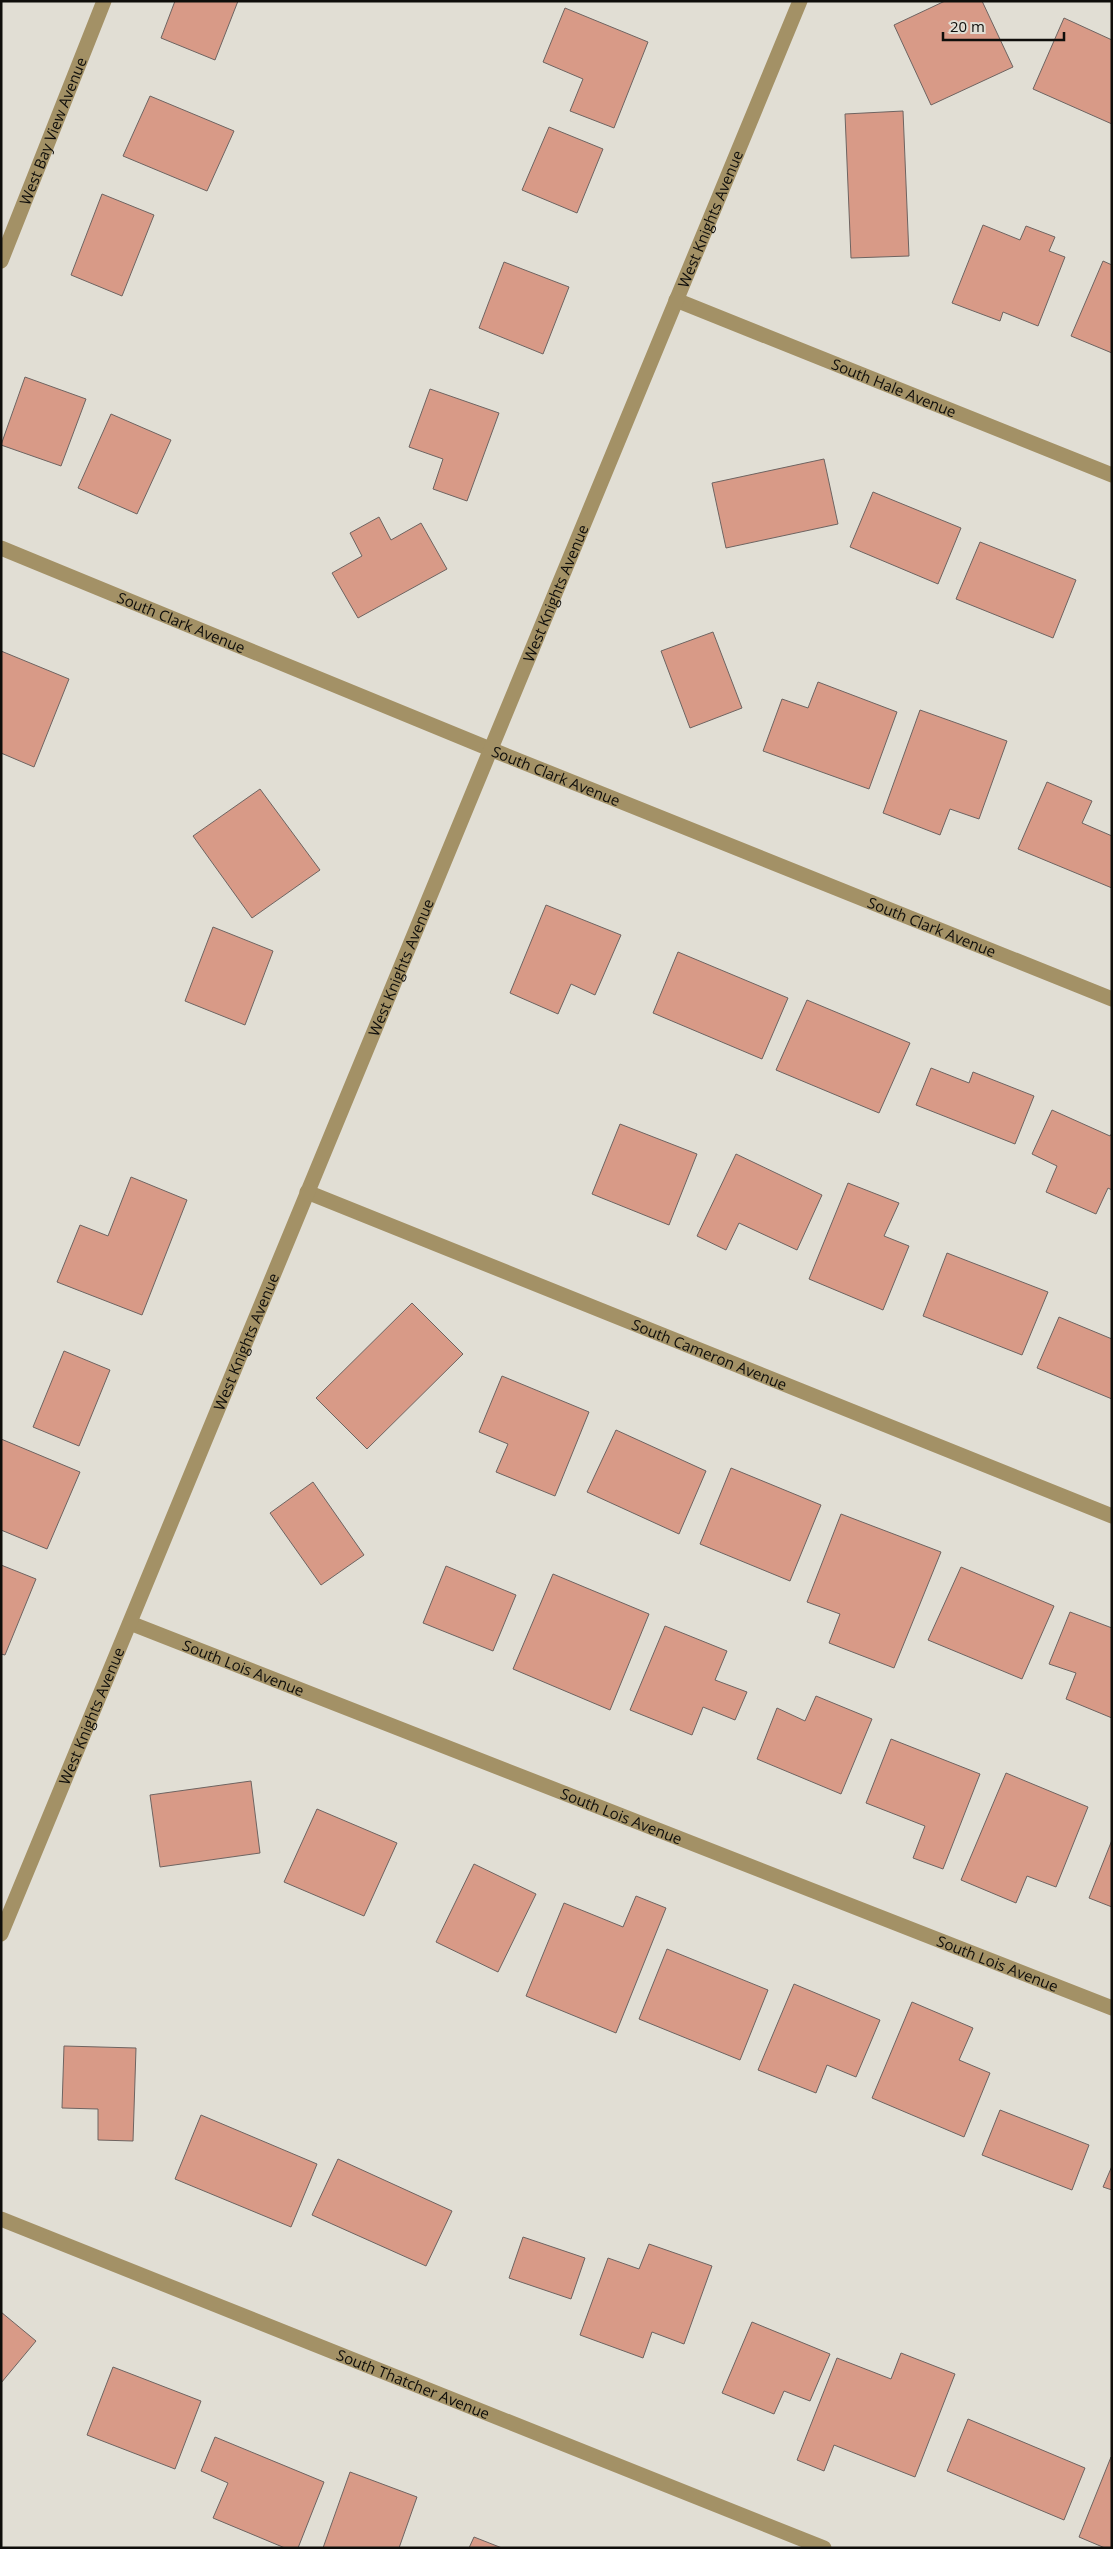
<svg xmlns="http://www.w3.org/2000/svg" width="1113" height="2549" font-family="'Open Sans',sans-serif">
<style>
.building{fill:#d89a87;stroke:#6e6461}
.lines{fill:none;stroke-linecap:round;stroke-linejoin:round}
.street{stroke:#a39166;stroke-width:15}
.labels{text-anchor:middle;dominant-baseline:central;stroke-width:4;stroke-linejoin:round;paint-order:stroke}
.street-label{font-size:15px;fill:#0f0e0b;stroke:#e1ded4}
</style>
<rect width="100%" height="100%" fill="#e1ded4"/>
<g class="building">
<path d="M175,1H238L215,60L161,38Z"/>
<path d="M945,1H982L1013,67L931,105L894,25Z"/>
<path d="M565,8L648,42L614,128L570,111L583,79L543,62Z"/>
<path d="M1064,18L1112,40V124L1033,89Z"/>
<path d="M150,96L234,131L207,191L123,156Z"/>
<path d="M903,111L909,256L851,258L845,114Z"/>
<path d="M549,127L603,149L577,213L522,190Z"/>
<path d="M102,194L154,215L122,296L71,275Z"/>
<path d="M983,225L1020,240L1026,226L1055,237L1049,251L1065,257L1038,326L1003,312L1000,321L952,303Z"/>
<path d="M1103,261L1112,265V353L1071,336Z"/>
<path d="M504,262L569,287L543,354L479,328Z"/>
<path d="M25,377L86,399L61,466L1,445Z"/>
<path d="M430,389L499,413L467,501L433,489L443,459L409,447Z"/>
<path d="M111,414L171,440L137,514L78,488Z"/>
<path d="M824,459L838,524L726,548L712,483Z"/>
<path d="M873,492L961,528L938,584L850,547Z"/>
<path d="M379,517L391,540L421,523L447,569L358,618L332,573L362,556L350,533Z"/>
<path d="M980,542L1076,580L1053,638L956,599Z"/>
<path d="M713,632L742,708L690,728L661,651Z"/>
<path d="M1,651L69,679L34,767L1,753Z"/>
<path d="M818,682L897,712L869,789L763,751L782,699L808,708Z"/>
<path d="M920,710L1007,741L979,819L950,809L940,835L883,813Z"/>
<path d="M1047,782L1092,801L1082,823L1112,836V888L1018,849Z"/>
<path d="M260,789L320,870L252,918L193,836Z"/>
<path d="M546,905L621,935L595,995L571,984L558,1014L510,993Z"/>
<path d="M213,927L273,951L245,1025L185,1001Z"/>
<path d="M678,952L788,998L762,1059L653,1013Z"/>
<path d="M807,1000L910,1043L879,1113L776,1070Z"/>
<path d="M931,1068L969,1083L973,1072L1034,1096L1015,1144L916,1105Z"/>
<path d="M1052,1110L1110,1136L1112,1133V1190L1108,1188L1096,1214L1046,1192L1057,1166L1032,1154Z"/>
<path d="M620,1124L697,1154L669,1225L592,1194Z"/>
<path d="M736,1154L822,1195L797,1250L739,1223L726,1250L697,1236Z"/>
<path d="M131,1177L187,1200L142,1315L57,1282L80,1225L108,1236Z"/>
<path d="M848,1183L899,1203L884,1236L909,1246L883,1310L809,1279Z"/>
<path d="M947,1253L1048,1292L1022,1355L923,1316Z"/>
<path d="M412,1303L463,1354L367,1449L316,1398Z"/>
<path d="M1059,1317L1112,1339V1399L1037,1368Z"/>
<path d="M64,1351L110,1370L79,1446L33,1427Z"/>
<path d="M502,1376L589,1412L555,1496L496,1472L508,1444L479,1432Z"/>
<path d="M616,1430L706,1471L679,1534L587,1492Z"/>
<path d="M1,1439L80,1472L47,1549L1,1530Z"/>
<path d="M731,1468L821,1505L790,1581L700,1544Z"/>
<path d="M313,1482L364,1555L321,1585L270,1513Z"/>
<path d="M841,1514L941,1552L894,1668L829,1643L840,1614L807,1602Z"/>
<path d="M1,1565L36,1579L5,1655L1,1654Z"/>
<path d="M446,1566L516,1595L493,1651L423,1623Z"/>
<path d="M961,1567L1054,1606L1022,1679L928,1640Z"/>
<path d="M553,1574L649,1614L610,1710L513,1669Z"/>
<path d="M1070,1612L1112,1628V1718L1066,1699L1076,1673L1049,1664Z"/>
<path d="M665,1626L727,1651L715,1680L747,1692L735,1720L703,1707L692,1735L630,1710Z"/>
<path d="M816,1696L872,1719L841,1794L757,1759L777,1708L805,1721Z"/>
<path d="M891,1739L980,1774L943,1869L913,1858L925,1826L866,1803Z"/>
<path d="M1006,1773L1088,1807L1056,1887L1027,1876L1016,1903L961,1880Z"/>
<path d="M251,1781L260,1853L160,1867L150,1795Z"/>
<path d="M317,1809L397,1843L364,1916L284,1882Z"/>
<path d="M1112,1840V1907L1089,1898Z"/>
<path d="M474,1864L536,1894L498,1972L436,1942Z"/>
<path d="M636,1896L666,1908L616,2033L526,1996L564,1903L623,1927Z"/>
<path d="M667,1949L768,1990L740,2060L639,2019Z"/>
<path d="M794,1984L880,2020L856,2077L827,2065L816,2093L758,2070Z"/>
<path d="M912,2002L973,2028L959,2060L990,2073L964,2137L872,2098Z"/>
<path d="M64,2046L136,2048L133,2141L98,2140V2109L62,2108Z"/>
<path d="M1000,2110L1089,2145L1072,2190L982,2155Z"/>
<path d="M201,2115L317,2164L291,2227L175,2179Z"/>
<path d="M338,2159L452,2211L426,2266L312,2215Z"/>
<path d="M1112,2166V2190L1103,2187Z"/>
<path d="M523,2237L585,2258L571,2299L509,2278Z"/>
<path d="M649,2244L712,2266L684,2344L652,2332L643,2358L580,2335L608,2258L639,2269Z"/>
<path d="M1,2312L36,2341L1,2383Z"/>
<path d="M752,2322L830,2354L810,2401L784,2391L774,2414L722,2393Z"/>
<path d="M901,2353L955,2374L915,2477L834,2445L824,2471L797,2460L837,2358L891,2379Z"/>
<path d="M113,2367L201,2401L175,2469L87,2435Z"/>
<path d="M968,2419L1085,2468L1064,2520L947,2471Z"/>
<path d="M215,2437L324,2482L298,2548H285L213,2518L228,2483L201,2471Z"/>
<path d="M1111,2457L1112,2548H1105L1079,2537Z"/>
<path d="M350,2472L417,2497L399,2548H323Z"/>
<path d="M474,2537L502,2548H469Z"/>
</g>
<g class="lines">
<g class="street">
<path id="s1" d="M1,261L104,1"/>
<path id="s2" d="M676,300L1112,475"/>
<path id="s3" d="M1,548L490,749L1112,999"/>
<path id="s4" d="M307,1192L1112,1516"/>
<path id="s5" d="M130,1623L1112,2008"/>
<path id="s6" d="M1,1934L800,1"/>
<path id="s7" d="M1,2219L824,2548"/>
</g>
</g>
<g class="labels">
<g class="street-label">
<text stroke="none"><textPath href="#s1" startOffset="140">West Bay View Avenue</textPath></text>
<text stroke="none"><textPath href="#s6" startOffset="1856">West Knights Avenue</textPath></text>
<text stroke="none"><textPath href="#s2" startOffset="235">South Hale Avenue</textPath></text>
<text stroke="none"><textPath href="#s6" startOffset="1451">West Knights Avenue</textPath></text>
<text stroke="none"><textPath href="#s3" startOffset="195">South Clark Avenue</textPath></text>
<text stroke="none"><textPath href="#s3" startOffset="600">South Clark Avenue</textPath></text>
<text stroke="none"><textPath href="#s3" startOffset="1005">South Clark Avenue</textPath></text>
<text stroke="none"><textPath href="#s6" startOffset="1046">West Knights Avenue</textPath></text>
<text stroke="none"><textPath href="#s6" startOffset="641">West Knights Avenue</textPath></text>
<text stroke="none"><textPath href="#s4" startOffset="434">South Cameron Avenue</textPath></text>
<text stroke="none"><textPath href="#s5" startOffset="122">South Lois Avenue</textPath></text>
<text stroke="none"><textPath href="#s6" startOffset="236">West Knights Avenue</textPath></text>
<text stroke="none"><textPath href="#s5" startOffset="528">South Lois Avenue</textPath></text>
<text stroke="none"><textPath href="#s5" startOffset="932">South Lois Avenue</textPath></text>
<text stroke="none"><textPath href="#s7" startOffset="444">South Thatcher Avenue</textPath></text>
</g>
</g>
<rect width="1113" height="2549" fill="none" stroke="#0f0e0b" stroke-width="5"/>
<path d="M943 32v8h121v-8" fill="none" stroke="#0f0e0b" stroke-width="2.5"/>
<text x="950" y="32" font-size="15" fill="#0f0e0b" stroke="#e1ded4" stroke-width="4" paint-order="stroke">20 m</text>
</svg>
